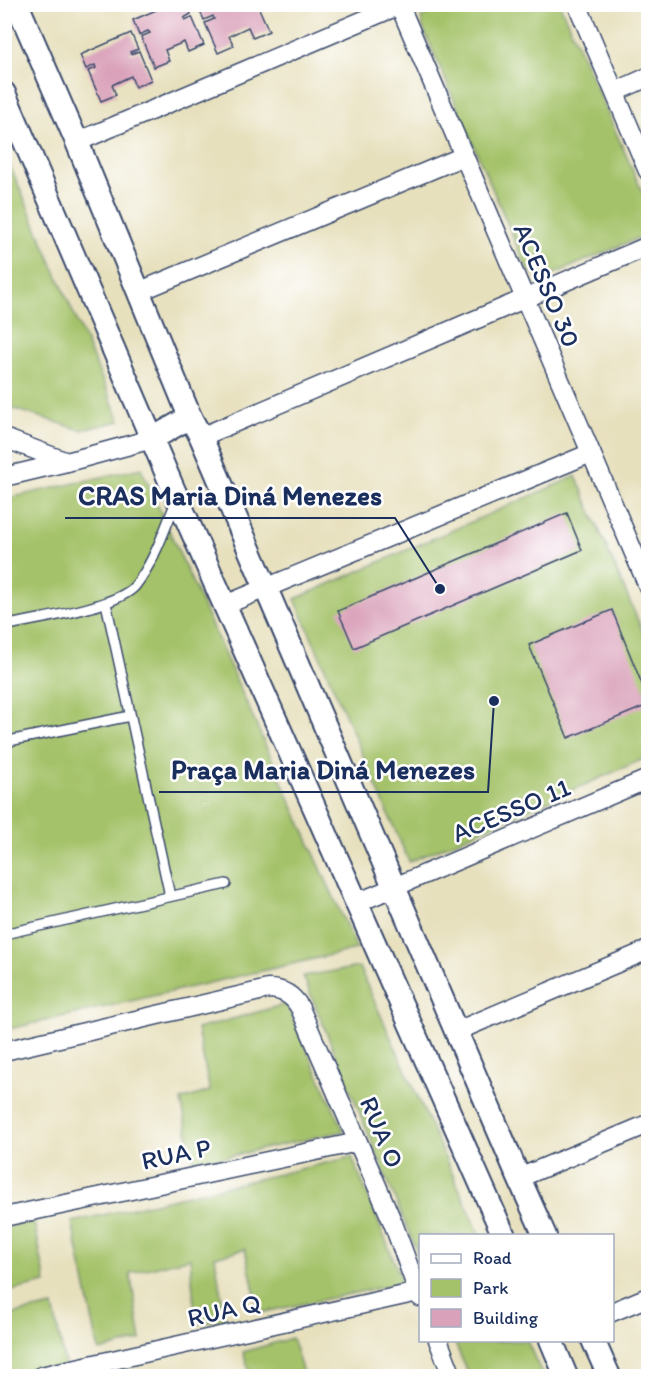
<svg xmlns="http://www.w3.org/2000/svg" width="653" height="1381" font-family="Itim,sans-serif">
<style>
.green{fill:#a4c269;stroke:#607864;stroke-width:1.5}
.building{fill:#daa2ba}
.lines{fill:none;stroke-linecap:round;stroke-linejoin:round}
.service-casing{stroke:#3a4a6c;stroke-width:12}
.minor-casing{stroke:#3a4a6c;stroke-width:21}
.tertiary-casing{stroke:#3a4a6c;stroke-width:26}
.service{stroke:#fff;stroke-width:9}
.minor{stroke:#fff;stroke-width:18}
.tertiary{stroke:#fff;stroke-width:22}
.labels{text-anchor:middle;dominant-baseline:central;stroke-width:5;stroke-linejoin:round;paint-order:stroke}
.street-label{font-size:26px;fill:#1b2f5e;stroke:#fff}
.leader{fill:none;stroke:#1b2f5e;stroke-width:2}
.callout-dot{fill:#1b2f5e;stroke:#fff;stroke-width:2}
.callout-label{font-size:27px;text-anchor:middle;font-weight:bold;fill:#1b2f5e;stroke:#fff;stroke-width:5;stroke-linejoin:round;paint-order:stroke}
</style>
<rect width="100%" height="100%" fill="#fff"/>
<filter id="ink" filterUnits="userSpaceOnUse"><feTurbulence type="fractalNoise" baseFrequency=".0167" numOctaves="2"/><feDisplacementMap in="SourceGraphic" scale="12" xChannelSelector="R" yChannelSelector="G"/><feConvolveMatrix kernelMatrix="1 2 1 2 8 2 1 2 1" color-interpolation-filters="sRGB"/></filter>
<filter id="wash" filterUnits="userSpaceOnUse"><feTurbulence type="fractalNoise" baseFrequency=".008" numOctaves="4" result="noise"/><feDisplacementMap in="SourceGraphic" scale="24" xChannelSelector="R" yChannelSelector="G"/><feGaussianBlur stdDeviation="1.35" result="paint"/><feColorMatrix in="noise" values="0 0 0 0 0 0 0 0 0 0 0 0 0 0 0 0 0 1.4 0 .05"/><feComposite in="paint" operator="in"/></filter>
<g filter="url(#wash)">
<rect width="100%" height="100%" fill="#e7e0bd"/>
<g class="green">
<path d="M447,4L560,5L648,205V234L542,279L527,269L423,28L421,18Z"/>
<path d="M5,154L120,421L81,430L5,406Z"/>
<path d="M141,468L357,949L5,1030L4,499Z"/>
<path d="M576,476L648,644V757L409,862L295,599Z"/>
<path d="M359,967L480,1235L420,1236V1259L303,976Z"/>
<path d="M286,1004L344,1131L194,1164L181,1100L210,1091L197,1029Z"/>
<path d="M352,1157L403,1283L259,1313L245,1249L215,1257L225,1319L196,1324L190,1258L130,1273L141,1340L99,1351L72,1222Z"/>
<path d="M34,1221L46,1283L5,1292V1227Z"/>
<path d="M53,1306L66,1369L28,1376H5L4,1316Z"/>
<path d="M292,1338L304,1376H251L243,1352Z"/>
<path d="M454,1341H527L543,1376H469Z"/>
</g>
<g id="blocks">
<g class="building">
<path d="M170,4H187L191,14L184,18L185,20L192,17L204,45L188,52L184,42L165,50L169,61L154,67L141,37L150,33L148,31L139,35L133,20Z"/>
<path d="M201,4H257L269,31L253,38L248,27L229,36L234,46L218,53L205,23L214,19L213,16L204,20L198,6Z"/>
<path d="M131,33L138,49L130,52L131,54L139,51L151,80L135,87L131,76L112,85L116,95L101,101L88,71L96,68L95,65L86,69L80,55Z"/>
<path d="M567,513L582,550L354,648L338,611Z"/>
<path d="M612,610L648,699V705L568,738L529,645Z"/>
</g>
</g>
</g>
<g filter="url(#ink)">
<use href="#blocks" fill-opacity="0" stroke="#3a4a6c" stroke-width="1.5"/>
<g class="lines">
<defs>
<g id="service">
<path d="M106,603L170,896"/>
<path d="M4,626C34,619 116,608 135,586C154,562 164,531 175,504"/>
<path d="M4,742L130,716"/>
<path d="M4,934L226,884"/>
</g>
<g id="minor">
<path d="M399,4L648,586"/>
<path d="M577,4L648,171"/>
<path d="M615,92L648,77"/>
<path d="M77,142L402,4"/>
<path d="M138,292L464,156"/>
<path d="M201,437L648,246"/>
<path d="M4,438L67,462"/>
<path d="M4,477L67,462L152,439"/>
<path d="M225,605L591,453"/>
<path d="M357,903L648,779"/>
<path d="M457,1031L648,950"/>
<path d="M4,1051L268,989C282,989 293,995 300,1008L393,1223L420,1297"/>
<path d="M519,1178L648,1124"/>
<path d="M4,1217L358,1142"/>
<path d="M612,1312L648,1297"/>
<path d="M438,1340L452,1376"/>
<path d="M41,1376L418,1292"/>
</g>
<g id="tertiary">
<path d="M17,4L77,142L190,417L201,437L519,1178L545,1236"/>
<path d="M4,93L172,486L504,1236"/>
<path d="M152,439L190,417"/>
<path d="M551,1340L566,1376"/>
<path d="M593,1340L609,1376"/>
</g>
</defs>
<use href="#service" class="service-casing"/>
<use href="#minor" class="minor-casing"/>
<use href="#tertiary" class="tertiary-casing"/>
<use href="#service" class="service"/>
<use href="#minor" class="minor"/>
<use href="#tertiary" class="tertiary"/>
</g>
</g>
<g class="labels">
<g class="street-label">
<text transform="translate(547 285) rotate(67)">ACESSO 30</text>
<text transform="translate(511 810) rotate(-23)">ACESSO 11</text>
<text transform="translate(382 1132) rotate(67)">RUA O</text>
<text transform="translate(176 1154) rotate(-12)">RUA P</text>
<text transform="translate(224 1310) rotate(-13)">RUA Q</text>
</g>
</g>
<path class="leader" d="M440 589L395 518H65M494 701L488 792H159"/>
<g class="callout-dot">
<circle cx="440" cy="589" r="6"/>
<circle cx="494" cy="701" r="6"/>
</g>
<g class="callout-label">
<text x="230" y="505">CRAS Maria Diná Menezes</text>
<text x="323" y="779">Praça Maria Diná Menezes</text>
</g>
<rect width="653" height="1381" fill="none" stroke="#fff" stroke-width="24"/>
<rect x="419" y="1234" width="195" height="108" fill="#ffffff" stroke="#a4acbf" stroke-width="1.5"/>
<rect x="431" y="1254" width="30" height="9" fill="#ffffff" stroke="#a4acbf" stroke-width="1.5"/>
<text x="473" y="1264" font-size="18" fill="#1b2f5e">Road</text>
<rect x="431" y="1279" width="30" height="18" fill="#a4c269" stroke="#a4acbf" stroke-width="1.5"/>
<text x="473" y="1294" font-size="18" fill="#1b2f5e">Park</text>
<rect x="431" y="1309" width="30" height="18" fill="#daa2ba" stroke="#a4acbf" stroke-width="1.5"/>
<text x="473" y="1324" font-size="18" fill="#1b2f5e">Building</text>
</svg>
